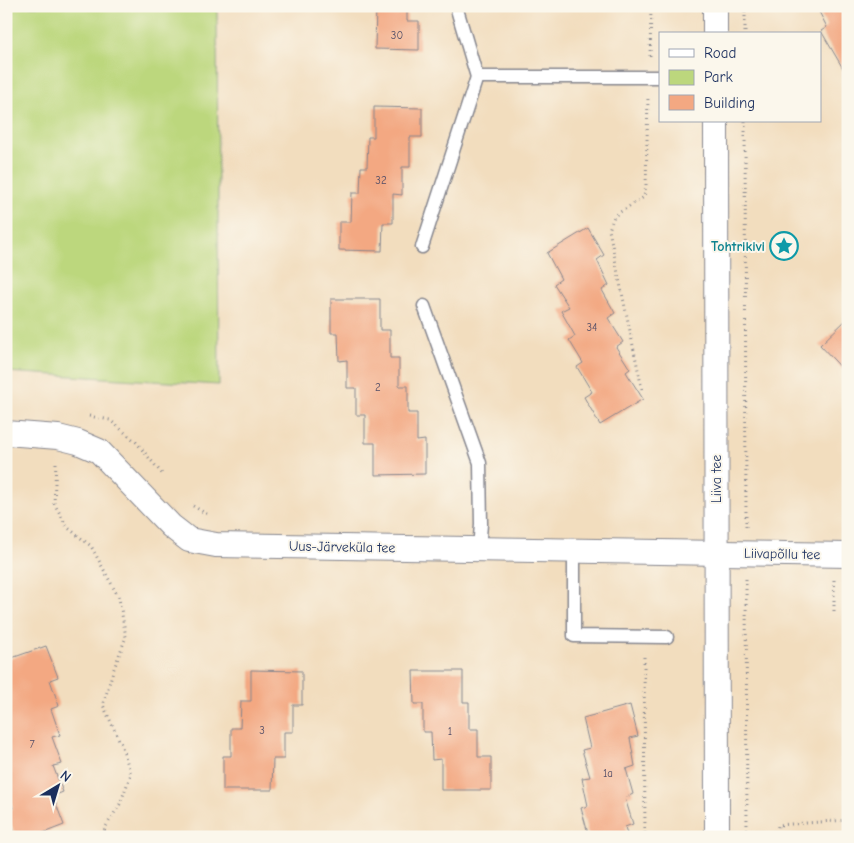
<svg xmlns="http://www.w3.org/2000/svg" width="854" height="843" font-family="'Comic Neue',sans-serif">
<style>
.green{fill:#bcd77d;stroke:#6c836e}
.building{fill:#f3a882}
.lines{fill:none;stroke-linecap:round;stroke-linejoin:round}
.service-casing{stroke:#86868e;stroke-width:15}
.minor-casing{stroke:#86868e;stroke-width:26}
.path{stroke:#86868e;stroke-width:3;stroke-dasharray:1 4;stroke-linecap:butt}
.service{stroke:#fff;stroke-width:12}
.minor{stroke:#fff;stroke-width:24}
.labels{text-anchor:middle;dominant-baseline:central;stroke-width:4;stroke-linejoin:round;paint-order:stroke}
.number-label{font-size:11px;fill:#514d67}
.culture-label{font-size:14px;font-weight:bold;fill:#0d838f;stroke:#fbf7ec;text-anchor:end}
.street-label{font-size:14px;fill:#1b2f5e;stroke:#fbf7ec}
</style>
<rect width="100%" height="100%" fill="#fbf7ec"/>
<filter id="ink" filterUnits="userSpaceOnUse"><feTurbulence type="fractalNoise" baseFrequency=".02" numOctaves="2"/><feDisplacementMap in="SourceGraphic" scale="10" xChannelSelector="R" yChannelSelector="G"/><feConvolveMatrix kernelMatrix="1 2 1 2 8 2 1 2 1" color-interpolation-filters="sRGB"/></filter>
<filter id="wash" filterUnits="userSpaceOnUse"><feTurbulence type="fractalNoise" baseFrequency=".0096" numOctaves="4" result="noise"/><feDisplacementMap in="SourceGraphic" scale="20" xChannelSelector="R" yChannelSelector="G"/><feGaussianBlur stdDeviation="1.12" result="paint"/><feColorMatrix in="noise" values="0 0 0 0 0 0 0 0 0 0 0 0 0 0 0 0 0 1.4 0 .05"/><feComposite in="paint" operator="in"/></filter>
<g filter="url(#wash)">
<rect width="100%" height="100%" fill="#f2ddbe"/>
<path class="green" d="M6,6H217L219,385L6,372Z"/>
<g id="blocks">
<g class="building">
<path d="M376,6H407V21H419V50L375,49Z"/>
<path d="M816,6H848V77L821,31L827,27Z"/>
<path d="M374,107L422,108V137H410V167H402V195L393,194V223H383L382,251L339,250V222H351L352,193H360L361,167H367L368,137H374Z"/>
<path d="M588,228L604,255L597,260L609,285L602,290L615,313L608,318L623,342L616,347L630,369L626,372L643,399L600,425L584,397L592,392L577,367L583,363L569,340L575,336L561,311L569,307L554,284L561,279L547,253Z"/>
<path d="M331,299H380V330H390V358H399V386H408V413H417V441L425,440V474L375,475V443H365V415H356V388H347V360L339,361L338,333H331Z"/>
<path d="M848,318V375L820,345Z"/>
<path d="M46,646L58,677L50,680L59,706L51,709L60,735L52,737L62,764L53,766L63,792L53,796L64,825L33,837H16L6,811L13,808L6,788V660Z"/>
<path d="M251,670L302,671V705H293V732H284V759H273L272,790H223V756H231V728H240L241,701H251Z"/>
<path d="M413,671H463V702H469V729H478V757H491V790H441V759L432,760L431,732H423V704H414Z"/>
<path d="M630,705L638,736L630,738L635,766L626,769L633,794L625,798L633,824L625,827L628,837H589L581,808L588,806L582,778L590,777L582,750L590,748L583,718Z"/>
</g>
</g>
</g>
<g filter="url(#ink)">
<use href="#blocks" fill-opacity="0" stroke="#86868e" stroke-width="1"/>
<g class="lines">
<defs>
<g id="service">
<path d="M456,6L477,77H660"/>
<path d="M422,247L477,77"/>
<path d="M424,306L480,463L481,524L479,550"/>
<path d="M574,551V636L667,637"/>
</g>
<g id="minor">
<path d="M715,6V34"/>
<path d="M716,121L717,837"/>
<path d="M6,433L58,437L78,442L99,451L171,526L189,540L216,545L848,555"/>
</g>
</defs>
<use href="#service" class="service-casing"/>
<use href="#minor" class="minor-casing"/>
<g class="path">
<path d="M745,6V34"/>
<path d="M650,56L651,6"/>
<path d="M745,121L746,528"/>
<path d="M642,389L609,230L614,216L644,197L646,185L648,97"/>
<path d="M89,416L110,420L136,442L163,475"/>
<path d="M56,463L54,503L67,527L91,546L119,598L126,637L113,671L103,705L121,744L131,774L120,804L105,828L103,837"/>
<path d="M193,506L207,514"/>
<path d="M746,579L747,837"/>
<path d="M834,580V612"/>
<path d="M644,657L645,837"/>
<path d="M777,837L778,825L848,820"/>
</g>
<use href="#service" class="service"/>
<use href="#minor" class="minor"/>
</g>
</g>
<defs>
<symbol id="sight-ring" viewBox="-11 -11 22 22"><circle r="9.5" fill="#fbf7ec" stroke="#0f9aa8" stroke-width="1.5"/><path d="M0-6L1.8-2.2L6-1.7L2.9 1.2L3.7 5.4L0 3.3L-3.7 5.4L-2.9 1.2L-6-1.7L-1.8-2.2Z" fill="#0f9aa8"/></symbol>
</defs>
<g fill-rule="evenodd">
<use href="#sight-ring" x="768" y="230" width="32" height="32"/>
</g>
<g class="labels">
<g class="number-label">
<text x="397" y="35">30</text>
<text x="381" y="180">32</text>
<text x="592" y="327">34</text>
<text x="378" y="387">2</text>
<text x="262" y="730">3</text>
<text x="450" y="731">1</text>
<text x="32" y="744">7</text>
<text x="608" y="773">1a</text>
</g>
<g class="culture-label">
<text x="765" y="246">Tohtrikivi</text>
</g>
<g class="street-label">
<text transform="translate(716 479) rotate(-90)">Liiva tee</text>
<text transform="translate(342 547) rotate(1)">Uus-Järveküla tee</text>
<text transform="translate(782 554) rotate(1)">Liivapõllu tee</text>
</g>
</g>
<rect width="854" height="843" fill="none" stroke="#fbf7ec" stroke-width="25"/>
<rect x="659" y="32" width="162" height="90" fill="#fbf7ec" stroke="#a1a7b3"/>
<rect x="669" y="49" width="25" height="8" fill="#ffffff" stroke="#a1a7b3"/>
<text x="704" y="58" font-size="15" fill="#1b2f5e">Road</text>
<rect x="669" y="70" width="25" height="15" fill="#bcd77d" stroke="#a1a7b3"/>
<text x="704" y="82" font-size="15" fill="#1b2f5e">Park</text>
<rect x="669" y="95" width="25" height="15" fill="#f3a882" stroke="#a1a7b3"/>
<text x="704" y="108" font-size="15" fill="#1b2f5e">Building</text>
<g transform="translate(58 786) rotate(38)" stroke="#fbf7ec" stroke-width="4" paint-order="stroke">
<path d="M0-4L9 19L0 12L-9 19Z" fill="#1b2f5e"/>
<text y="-8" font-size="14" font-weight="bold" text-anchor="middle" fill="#1b2f5e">N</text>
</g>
</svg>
